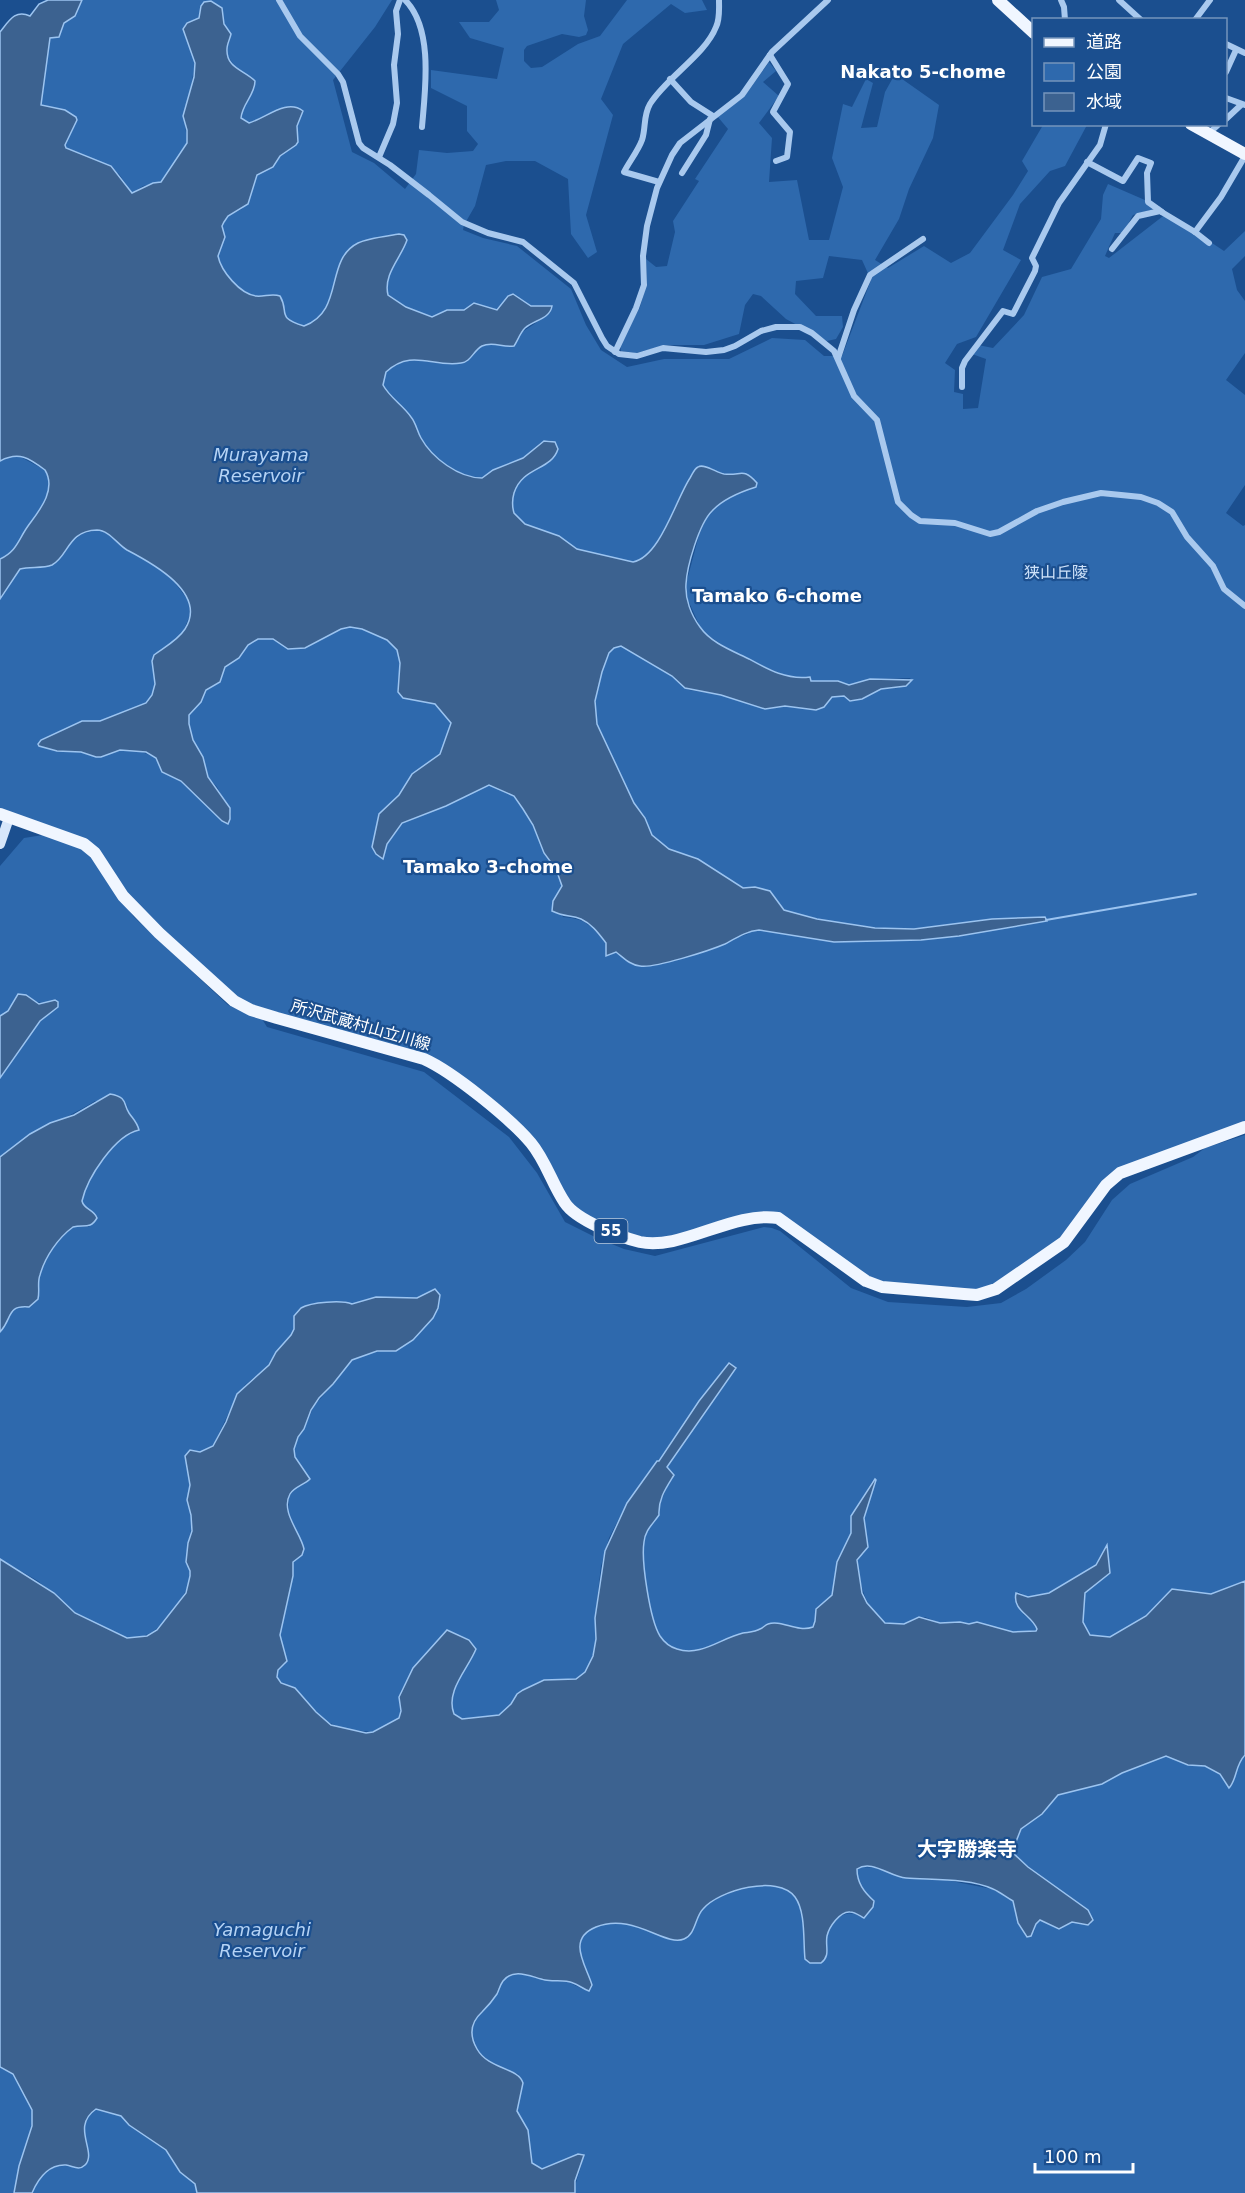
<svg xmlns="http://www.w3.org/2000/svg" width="1245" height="2193" font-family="'DejaVu Sans','Noto Sans JP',sans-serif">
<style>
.green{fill:#2e69ad}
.water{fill:#3c6290;stroke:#9cc4f0;stroke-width:1.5}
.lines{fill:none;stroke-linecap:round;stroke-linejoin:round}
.stream{stroke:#9cc4f0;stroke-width:2}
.street{stroke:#a9c9ee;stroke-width:6}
.secondary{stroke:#d6e6fa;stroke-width:10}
.primary{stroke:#f0f6ff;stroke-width:12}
.labels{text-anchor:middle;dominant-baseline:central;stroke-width:4.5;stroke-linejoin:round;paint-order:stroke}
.shield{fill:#1b4f8f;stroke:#bbcadd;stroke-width:1.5}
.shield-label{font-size:15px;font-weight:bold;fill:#fff}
.park-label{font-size:16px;fill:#cfe3fa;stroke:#1b4f8f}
.street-label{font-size:16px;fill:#fff;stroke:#1b4f8f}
.neighbourhood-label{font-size:18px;font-weight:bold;fill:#fff;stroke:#1b4f8f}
.water-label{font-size:18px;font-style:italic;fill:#b5d3f5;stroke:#1b4f8f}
.quarter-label{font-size:20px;font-weight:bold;fill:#fff;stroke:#1b4f8f}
</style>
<rect width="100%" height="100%" fill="#1b4f8f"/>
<g class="green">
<path d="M82,0H392L375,27L333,80L352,152L374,163L405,189L416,174L419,150L447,153L473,151L478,144L467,131V106L431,88V70L497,79L504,48L470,38L459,22H489L499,10L496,0H586L584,16L588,30L586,35L579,37L562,34L527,46L524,50V61L531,68L542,67L578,44L600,36L627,0H702L707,10L685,13L671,4L623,44L601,99L613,115L586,215L597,252L588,258L571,234L568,179L535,161H506L486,165L475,206L464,225L463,230L483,238L517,246L571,289L586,325L601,350L627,367L664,359H729L772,338L805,340L824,356H842L871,280L862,260L829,256L823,278L796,281L795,294L816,316H842L843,327L836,339L827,341L786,319L761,296L753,294L745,305L739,334L704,345H667L636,353L621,351L620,346L640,307L647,282L646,259L656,267L667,266L675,232L673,221L699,181L695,179L728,129L717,116L744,97L769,62L776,71L763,82L779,96L759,123L772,138L769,182L797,180L809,240H829L843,187L832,158L843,104L852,107L866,79L873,83L861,128L877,127L885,92L895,74L939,105L933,138L909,189L899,219L875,260L888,268L924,246L951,263L970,253L1013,195L1028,171L1022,161L1043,125H1087L1065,166L1050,171L1020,204L1003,250L1021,260L976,337L957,344L945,363L955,370L954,392L963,394V409L978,408L986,359L972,354L978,345L993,348L1024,315L1042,277L1071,269L1101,219L1103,195L1108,184L1161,207L1133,215L1123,233H1115L1105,256L1109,258L1167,213L1224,251L1245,231V256L1232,269L1237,290L1245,301V353L1226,380L1245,395V485L1226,513L1243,526L1245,525V1127L1120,1173L1070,1236L977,1295L882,1287L777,1218L656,1243L571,1210L541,1157L440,1068L251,1010L159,933L95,853L0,814V599L20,569L58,560L69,544L82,534L97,530L104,531L119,544L150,561L172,579L188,600L190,615L183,632L167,647L156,653L152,661L155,684L152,695L146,703L100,721H82L51,736L50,749L81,752L101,757L120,750L140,751L156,758L162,772L181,781L226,824L229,822L231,814L217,787L208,777L203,757L193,740L189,724V715L201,702L206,690L220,682L225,668L239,658L248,645L258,639H273L288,649L305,648L341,629L350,627L362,629L387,640L397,650L400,662L398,692L404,698L435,704L451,723L440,754L412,774L399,795L379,814L383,859L387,844L402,823L446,806L489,785L514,796L523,809L533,825L544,853L556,869L562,886L553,901L563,917C588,919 590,926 606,943C613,951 623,957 631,964L697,954L716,948L735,938L748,934L751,931L759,930L834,942L921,940L959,936L1047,921L992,919L914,929L875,928L817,919L784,910L770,891L755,887L743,888L698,859L669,849L652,835L645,818L634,803L597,724L595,701L602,672L610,653L614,648L621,646L672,676L682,686L689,690L721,695L765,709L785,706L816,710L824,707L832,697L844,696L850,701L862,699L881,689L898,688L911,678L870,679L849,685L838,681H811L792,678L760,665L724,646L706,634L700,627L688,600L686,584L699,535L707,517L712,510L726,500L757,483C743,468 741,476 724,474C717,473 709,466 702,466C684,465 665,556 633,562L577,549L559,536L525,524L514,513C512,506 512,500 514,493C523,466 551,471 558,449C556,443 551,438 544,441C537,444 531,452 525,456C511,466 496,467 482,478C459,477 432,459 421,438C417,431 415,423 411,417C403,405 390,398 383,385L386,372C415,348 432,369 461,363C472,361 474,350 482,346C488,344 495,345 500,343C513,338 549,318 552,306H531L513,294L508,296L497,310L469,307L461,311L447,310L432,317L406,307L388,295C383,274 401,258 407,240L406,237C398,232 388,236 379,239C372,240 363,240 357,244C329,259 340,301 316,320C312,322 308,326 303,325C298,325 291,321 286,318L280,296C272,293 264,297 256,296C243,295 219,270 218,257C216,243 227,244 222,226L228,216L242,209L253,189V181L257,175L273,167L280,156L296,145L298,142L297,126L288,107L249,123L241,118L242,112L252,94L228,56L227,48L231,37L229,30L201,6L199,18L187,23L183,29L195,63L185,122L187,143L161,182L143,186L132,193L119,174L87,156L66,148L65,145L77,120L41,106L50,38L59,37L64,23L75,16Z"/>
<path d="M17,455L45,470C56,490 39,511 28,526C18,540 17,551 0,559V461L8,456Z"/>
<path d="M43,835L82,848L89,854L134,917L228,1005L262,1019L267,1027L424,1072L509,1137L537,1173L565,1222L597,1238L624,1249L655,1256L764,1227L772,1228L780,1231L851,1288L888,1302L967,1307L1001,1303L1026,1289L1066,1260L1085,1242L1112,1200L1130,1184L1193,1157L1205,1148L1245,1135V1581L1211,1594L1172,1589L1146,1616L1110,1637L1090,1635L1083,1622L1085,1592L1109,1573L1106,1547L1096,1565L1049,1593L1028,1597L1018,1592L1023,1614L1035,1623L1037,1629L1036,1631L1013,1632L981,1623L969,1624L960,1622L940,1623L925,1617L915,1618L904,1624L885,1623C868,1608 863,1596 859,1574C858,1565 855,1559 864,1553V1518L873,1480L851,1516V1533L840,1555L832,1595L816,1609L815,1621L813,1627C797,1633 781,1619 768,1624C765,1625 763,1628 761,1629C755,1632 749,1632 743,1633C721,1639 701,1656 677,1649C670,1647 664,1642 660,1636C650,1620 641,1561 644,1542C645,1530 653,1524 659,1515V1506L673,1473L666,1467L710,1403L699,1402L658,1462L657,1461L627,1503L609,1538L601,1566L595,1618L596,1639L593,1656L585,1672L576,1679L544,1680L523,1690L517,1694L511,1704L499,1715L462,1720L454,1714C446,1694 464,1669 475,1653L446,1631C430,1650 412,1668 401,1691C397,1700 402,1708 399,1718L373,1732L343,1729L324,1720L295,1688L281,1683L277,1677L278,1670L285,1664L280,1635L293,1576V1562L302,1555L303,1545L297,1534L289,1512V1497L294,1489L306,1483L309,1478L295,1457L294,1449L295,1443L304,1429L314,1406L333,1384L352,1360L377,1351H396L433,1318L438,1308L432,1290L417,1298L376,1297L352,1304L344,1301L329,1303L301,1309L294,1316V1329L291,1335L276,1352L269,1365L245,1385L232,1406L213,1446L200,1452L190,1450C182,1467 189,1469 190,1485C191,1490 187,1494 187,1499C186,1504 191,1510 191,1516C193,1528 190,1533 188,1543C186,1552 188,1562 190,1570C194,1584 177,1605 169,1616C158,1630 146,1639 127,1638L75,1613L38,1581L0,1559V1332L11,1312L18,1306L26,1308C39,1279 47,1247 73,1227H89L93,1212L85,1207L82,1201C87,1178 115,1135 139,1130L129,1114L127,1105L95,1101C62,1122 32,1129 0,1157V1078L40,1021L47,1016L45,1003L36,1002L26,995L16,997L8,1011L0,1016V866L24,838Z"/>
<path d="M1245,1755V2193H575C574,2180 585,2164 582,2154H578L542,2169L532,2163L528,2130L517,2111L523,2083L518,2074L488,2062L478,2051L471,2031L478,2016L492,2001L503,1980L513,1974L522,1973L546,1980L568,1982L585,1990L590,1980C586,1969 580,1960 580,1948C580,1923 614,1920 633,1924C648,1928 661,1937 677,1940C684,1932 693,1925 699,1916C701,1912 701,1911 704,1908C721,1891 783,1873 797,1899C806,1916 804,1941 805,1959L821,1963C831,1956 826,1947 827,1937C830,1920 846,1907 861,1917L874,1901C864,1891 857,1883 857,1869L860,1867L879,1868L904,1878L922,1877L946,1880L992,1889L1013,1901L1018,1923L1034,1932L1036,1924L1040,1920L1059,1929L1072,1922L1088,1925L1091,1924L1088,1910L1028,1867L1012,1852L1021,1829L1042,1814L1058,1795L1102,1784L1122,1773L1166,1756L1188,1765L1205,1766L1220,1774L1229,1788C1237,1780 1235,1765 1245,1755Z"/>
<path d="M0,2067L13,2074L32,2110C34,2130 25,2146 19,2165C17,2174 16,2184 14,2193H0Z"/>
<path d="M96,2109L121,2116L129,2125L166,2150L180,2172L195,2185L197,2193H32C41,2173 52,2161 76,2168L88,2155C85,2137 79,2121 96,2109Z"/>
</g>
<g class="water">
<path d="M48,0H82L75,16L64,23L59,37L50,38L41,105L65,110L76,117L77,120L65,145L66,148L111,166L132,193L153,183L161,182L187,143V130L183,116L194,77L195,63L183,29L187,23L199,18L201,6L204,2L211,1L222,8L224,24L231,34C230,39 227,44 227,49C226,68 244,70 255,81C255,95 242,104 241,118L249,123C266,118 287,98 303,111L297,126L298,142L296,145L280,156L273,167L257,175L248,204L228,216L224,222L222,226L225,237L218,256C221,271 240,294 256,296C264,297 272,293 280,296C290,313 275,317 304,326C345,311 324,260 358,243C368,238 388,236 399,234L404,235L407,240C401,258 383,274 388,295L406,307L432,317L447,310H464L474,303L497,310L508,296L513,294L531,306H552C550,319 534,320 525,328C520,333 518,340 514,346C503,348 493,341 482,346C473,351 471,362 461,363C433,368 412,348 386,372L383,385C390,398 403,405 411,417C416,423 417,431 421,438C432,458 459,478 482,478L493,470L523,458L544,441L555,442L558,449C551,471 523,466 514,493C512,500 512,506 514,513L525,524L559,536L577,549L633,562C660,557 676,499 690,478C692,475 694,469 698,467C704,463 717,473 724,474C742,476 743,467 757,483L756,487C740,492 723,499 712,511C699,524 687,566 686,584C685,599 691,615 700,627C711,643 733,651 749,659C769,670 787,680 810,677L811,681H838L849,685L870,679L912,680L906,686L881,689L862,699L850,701L844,696L832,697L824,707L816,710L785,706L765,709L721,695L685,688L672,676L621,646L614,648L609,653L602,672L595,701L597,724L634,803L645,818L652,835L669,849L698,859L743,888L755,887L770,891L784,910L817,919L875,928L914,929L992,919L1045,917L1047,921L959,936L921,940L834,942L759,930C747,931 736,938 725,944C711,950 653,969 640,966C630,965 624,958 616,952L606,956V943C599,934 592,924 581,919C571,915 564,917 552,911L553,901L562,886L556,869L544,853L533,825L523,809L514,796L489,785L446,806L402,823L387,844L383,859L376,854L372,847L379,814L399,795L412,774L440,754L451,723L435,704L403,698L398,692L400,663L397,650L387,640L362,629L350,627L341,629L305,648L288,649L273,639H258L248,645L239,658L225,667L220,682L206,690L201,702L189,715V724L193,740L203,757L208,777L230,808V819L228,824L222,821L181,781L162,772L156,758L146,752L120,750L101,757H96L81,752L57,751L39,746L38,744L41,740L82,721H100L146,703L152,695L155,684L152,661L154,655C165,647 178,640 185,629C208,593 152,563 127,550C118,545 109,530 97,530C67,531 69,556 52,565C42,569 30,566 20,569L0,599V559C17,551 18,540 28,526C39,511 57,490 45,470C29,458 19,451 0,461V32C9,21 15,9 30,16L39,4Z"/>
<path d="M18,994L26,995L39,1004L55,1000L58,1002V1007L40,1021L0,1078V1016L8,1011Z"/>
<path d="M110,1094C128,1097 123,1104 129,1113C133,1119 137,1122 139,1130C115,1135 87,1178 82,1201C84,1210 94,1209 97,1218C90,1230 84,1224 73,1227C58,1238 45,1257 40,1275C37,1282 40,1291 38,1299L29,1307C6,1305 13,1318 0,1332V1157L30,1134L50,1123L74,1115Z"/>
<path d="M435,1289L440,1295L438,1308L433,1318L413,1340L396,1351H377L352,1360L333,1384L319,1398L311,1410L304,1429L298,1437L294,1449L295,1457L310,1479C304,1485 294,1487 290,1494C280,1512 301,1533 304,1549L302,1555L293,1562V1576L280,1635L287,1661L278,1670L277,1677L281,1683L295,1688L316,1712L331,1725L366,1733L373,1732L399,1718L401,1711L399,1697L413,1668L447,1630L469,1640L476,1649C468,1669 445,1691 454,1714L462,1719L499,1715L511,1704L517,1694L523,1690L544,1680L576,1679L585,1672L593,1656L596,1639L595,1618L605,1551L627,1503L657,1461H659L699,1401L729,1363L736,1368L667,1467L674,1475C666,1488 658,1499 659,1515C653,1524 645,1530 644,1542C641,1561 650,1620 660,1636C664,1642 670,1647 677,1649C701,1657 721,1638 743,1633C749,1632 755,1632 760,1629C763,1628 765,1625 768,1624C781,1619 797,1633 813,1627L815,1621L816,1609L832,1595L837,1562L851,1533V1516L875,1479L876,1480L864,1518L868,1547L857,1560L862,1593L867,1603L885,1623L904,1624L919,1617L940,1623L960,1622L969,1624L977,1622L1013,1632L1036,1631L1037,1629C1032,1615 1012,1611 1016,1593L1028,1597L1049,1593L1096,1565L1107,1545L1110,1573L1085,1593L1083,1622L1090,1635L1110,1637L1146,1616L1172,1589L1211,1594L1245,1581V1755C1235,1765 1237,1780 1229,1788L1220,1774L1205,1766L1188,1765L1166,1756L1122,1773L1102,1784L1058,1795L1042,1814L1021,1829L1012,1852L1028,1867L1088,1910L1093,1920L1088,1925L1072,1922L1059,1929L1040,1920L1036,1924L1031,1936L1027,1937L1018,1923L1013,1901C1006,1897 1000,1892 993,1889C970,1878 931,1880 906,1878C890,1877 872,1859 857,1869C857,1883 864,1892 874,1901L873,1907L864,1918C860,1916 855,1912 850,1912C840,1911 829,1927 827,1936C825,1947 831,1955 821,1963H810L805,1959C803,1941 806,1912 795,1897C778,1874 719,1890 703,1909C695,1917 696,1934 684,1939C665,1947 633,1912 596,1927C566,1939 586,1965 592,1985L589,1991C583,1989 579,1985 573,1983C564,1979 554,1982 545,1980C531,1977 514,1967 503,1981C500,1985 499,1990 497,1994C493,2000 488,2006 482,2012C471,2022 469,2035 477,2049C489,2070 518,2067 523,2083L517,2111L528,2130L532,2163L542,2169L578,2154L584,2155L575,2181V2193H197L195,2184L180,2172L166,2150L129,2125L121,2116L96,2109C70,2127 98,2152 85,2165C79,2171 73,2166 66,2165C48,2164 38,2179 32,2193H14L19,2166L32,2126V2110L13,2074L0,2067V1559L54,1593L75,1613L127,1638L147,1636L157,1630L186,1593L190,1576V1571L186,1562L188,1543L192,1531L191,1515L187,1500L190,1485L185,1456L190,1450L200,1452L213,1446L226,1422L237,1394L269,1365L276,1352L291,1335L294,1329V1316C295,1315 300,1309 301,1308C311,1302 342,1300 352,1304L376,1297L417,1298Z"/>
</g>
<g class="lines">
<path class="stream" d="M1046,920L1196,894"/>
<g class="street">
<path d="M279,0L300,36L338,74L343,82L359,143L363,148L390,165L429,195L462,222L488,233L523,242L574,283L602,338L607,346L619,354L637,356L663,348L706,352L724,350L735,346L761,331L776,327H800L812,333L834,351L854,396L877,420L898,502L911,515L920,521L955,523L990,534L999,532L1037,511L1063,502L1101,493L1141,497L1158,503L1172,512L1187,537L1213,566L1224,589L1245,606"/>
<path d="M405,0C434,29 425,91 422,127"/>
<path d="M1061,0L1064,7L1065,20"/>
<path d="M1119,0L1141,20"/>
<path d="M1195,20L1210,0"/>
<path d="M1226,44L1245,53"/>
<path d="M770,55L788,84L773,112L790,132L787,157L776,161"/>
<path d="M1226,72L1236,50"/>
<path d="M670,79L691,102L713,116"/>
<path d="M1226,98L1245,105"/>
<path d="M1226,119L1241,105"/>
<path d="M1208,134L1219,124"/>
<path d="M379,157L393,124L397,103L394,65L398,34L396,11L400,0"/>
<path d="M1087,162L1123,181L1138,158L1151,163L1147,173L1148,202L1162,212"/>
<path d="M682,173L706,135L710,119"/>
<path d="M659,182L624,172C629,162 638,151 642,140C646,128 643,116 650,104C667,77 705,55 716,27C720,19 719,9 719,0"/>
<path d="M1195,232L1221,197L1245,156"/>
<path d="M1112,249L1138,216L1160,211L1195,232L1209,243"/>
<path d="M615,352L636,308L644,285L643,256L647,226L657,188L672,155L680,143L742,95L772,52L828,0"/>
<path d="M838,358L854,310L870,275L923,239"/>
<path d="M962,387V368L965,361L1003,311L1013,314L1035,271L1036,266L1032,258L1059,203L1100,145L1106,124"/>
</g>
<path class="secondary" d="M0,844L9,818"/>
<g class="primary">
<path d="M998,0L1034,33"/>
<path d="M1191,124L1245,154"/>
<path d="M0,814L84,844L95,853L123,896L159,933L234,1001L251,1010L277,1018L424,1059C453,1072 511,1119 531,1143C546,1161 552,1184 565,1203C576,1220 620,1237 640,1242C681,1251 732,1211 778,1218L866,1281L882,1287L964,1294L977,1295L996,1289L1064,1242L1106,1185L1120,1173L1245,1127"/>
</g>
</g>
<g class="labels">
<rect class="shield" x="594.5" y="1219" width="33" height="24" rx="4.5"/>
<g class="shield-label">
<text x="611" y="1231">55</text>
</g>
<g class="park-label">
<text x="1056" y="572">狭山丘陵</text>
</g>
<g class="street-label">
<text transform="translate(361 1025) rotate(16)">所沢武蔵村山立川線</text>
</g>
<g class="neighbourhood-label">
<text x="923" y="71">Nakato 5-chome</text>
<text x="777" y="595">Tamako 6-chome</text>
<text x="488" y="866">Tamako 3-chome</text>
</g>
<g class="water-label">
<text x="261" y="454">Murayama<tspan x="261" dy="21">Reservoir</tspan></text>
<text x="262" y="1929">Yamaguchi<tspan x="262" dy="21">Reservoir</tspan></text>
</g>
<g class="quarter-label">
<text x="967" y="1849">大字勝楽寺</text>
</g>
</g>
<rect x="1032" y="18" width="195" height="108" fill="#1b4f8f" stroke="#7695bc" stroke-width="1.5"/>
<rect x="1044" y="38" width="30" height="9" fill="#f0f6ff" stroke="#7695bc" stroke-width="1.5"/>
<text x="1086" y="48" font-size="18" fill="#ffffff">道路</text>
<rect x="1044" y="63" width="30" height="18" fill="#2e69ad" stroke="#7695bc" stroke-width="1.5"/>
<text x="1086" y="78" font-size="18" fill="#ffffff">公園</text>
<rect x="1044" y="93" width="30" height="18" fill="#3c6290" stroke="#7695bc" stroke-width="1.5"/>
<text x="1086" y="108" font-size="18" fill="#ffffff">水域</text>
<path d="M1035 2163v9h98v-9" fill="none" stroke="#ffffff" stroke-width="3"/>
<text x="1044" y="2163" font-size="18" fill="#ffffff" stroke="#1b4f8f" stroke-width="4.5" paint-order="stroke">100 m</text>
</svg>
